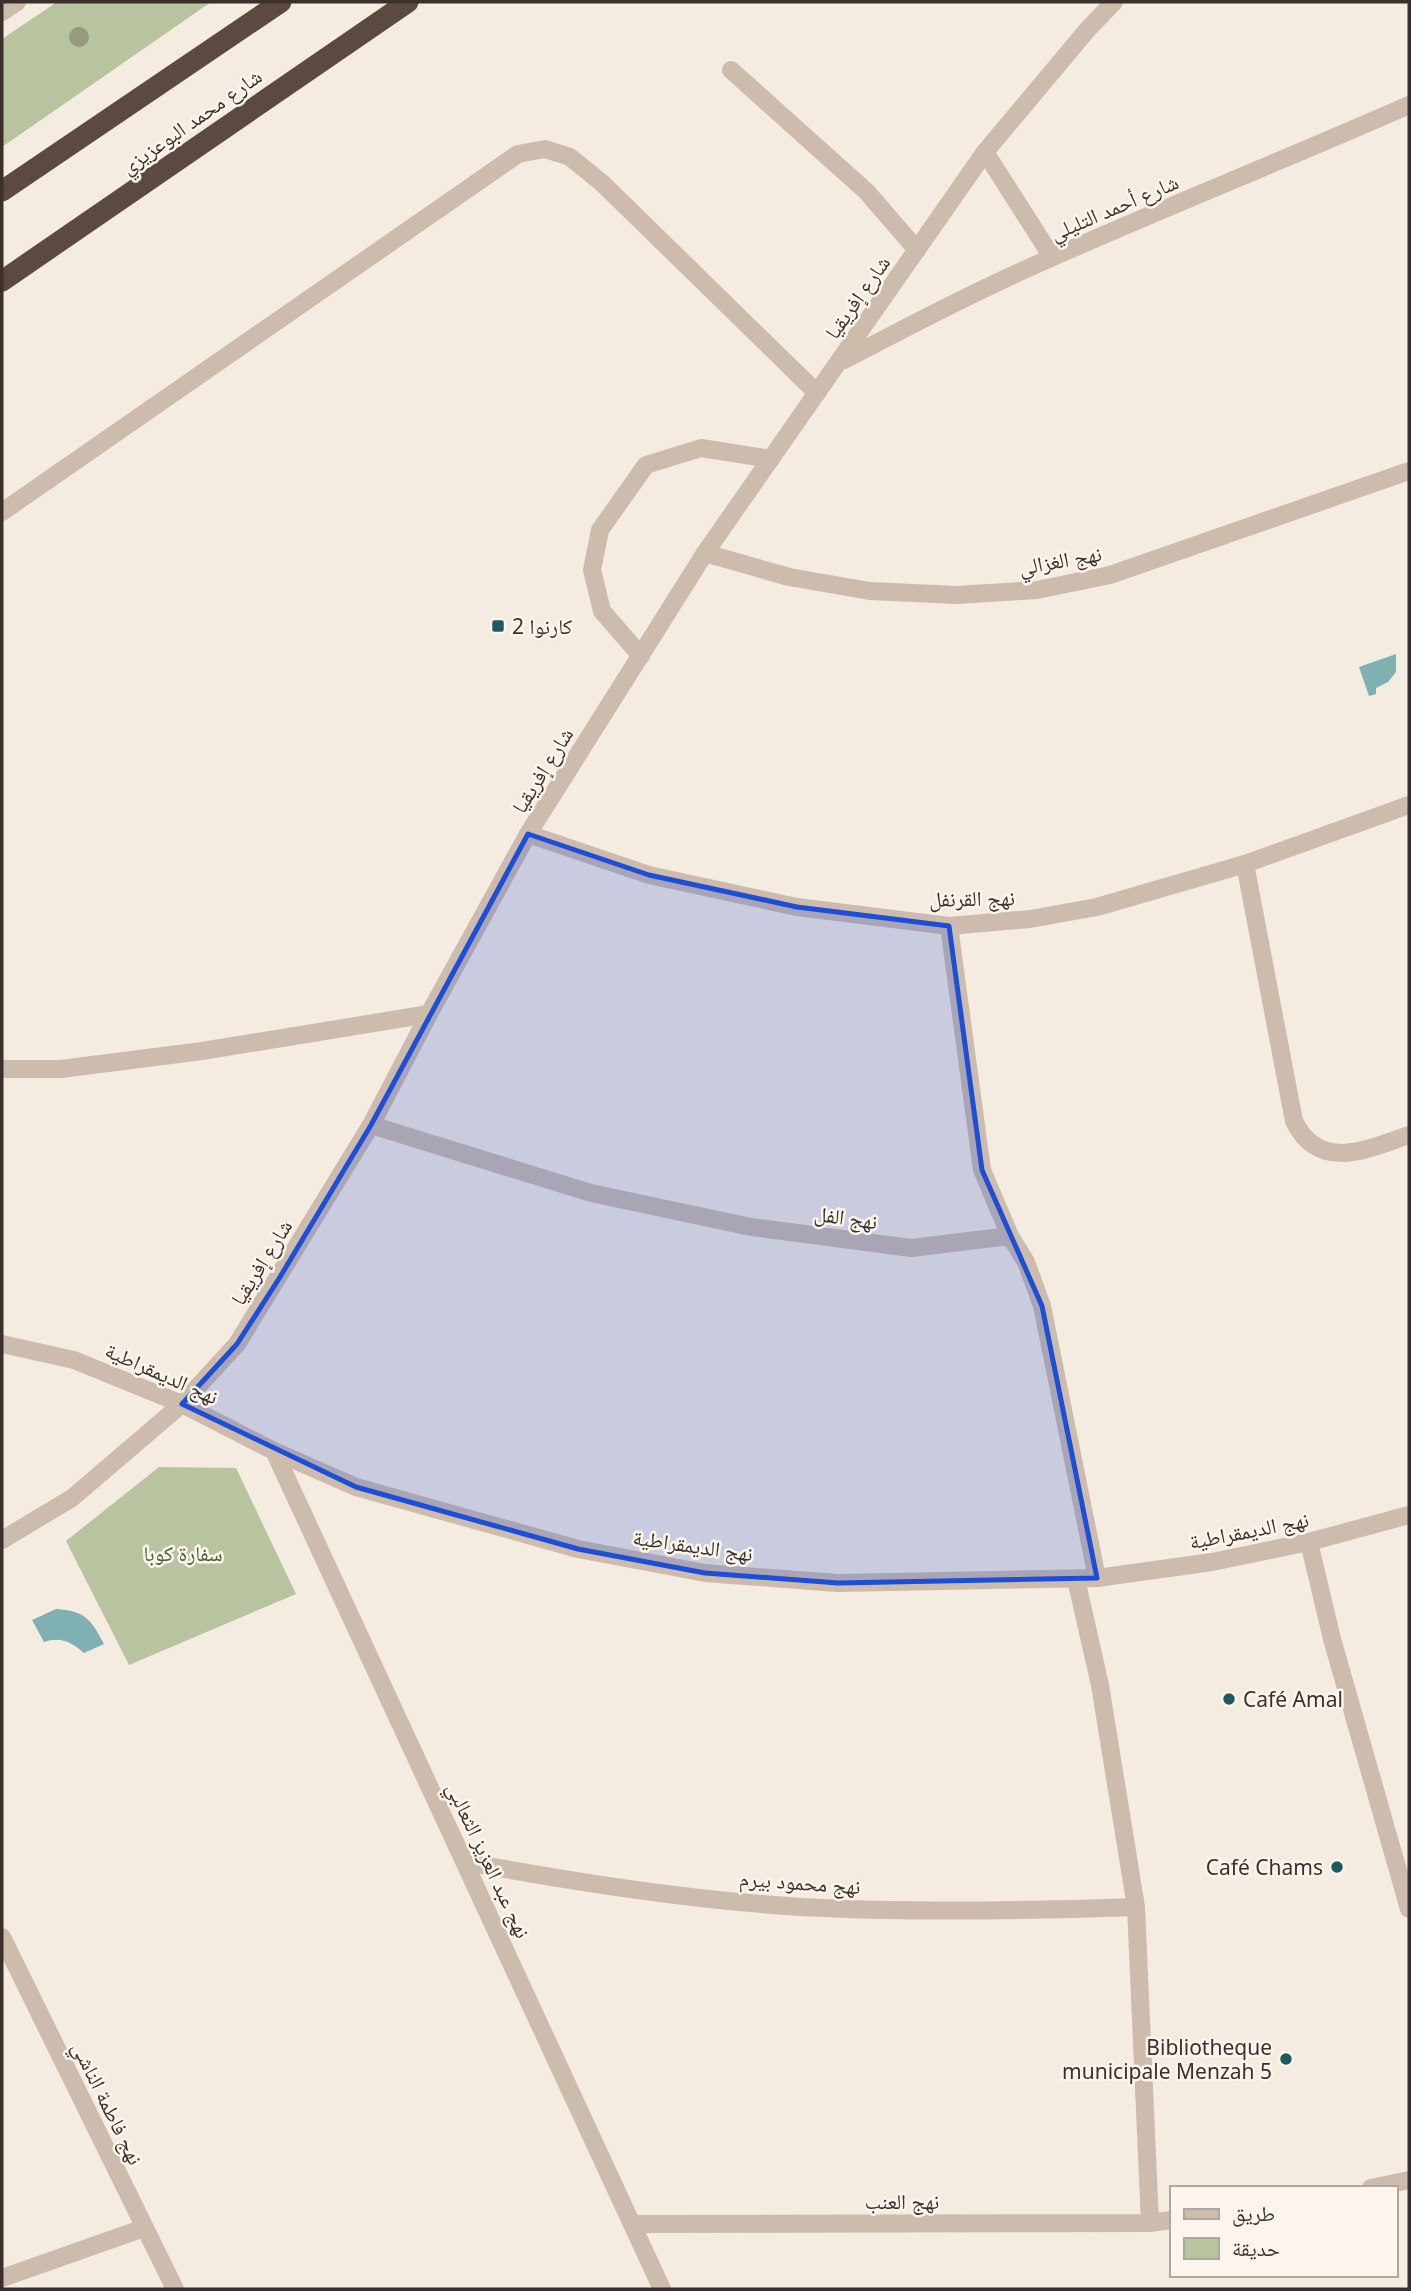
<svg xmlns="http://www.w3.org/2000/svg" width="1411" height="2291" font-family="'Noto Sans','Noto Naskh Arabic',sans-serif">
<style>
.green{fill:#b8c4a0}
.water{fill:#7fb0b2}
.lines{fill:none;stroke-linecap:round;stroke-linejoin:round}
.service{stroke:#cdbbac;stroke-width:18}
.minor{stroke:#cdbbac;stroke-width:18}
.tertiary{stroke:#cdbbac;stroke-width:18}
.motorway{stroke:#5c4a42;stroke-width:21}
.tree{fill:#969b7f}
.marked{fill:#1d4ed8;fill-opacity:0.2;stroke:#1d4ed8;stroke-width:5;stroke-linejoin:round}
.poi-dot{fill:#1f5a5e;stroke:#fbf5ee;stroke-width:2.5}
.labels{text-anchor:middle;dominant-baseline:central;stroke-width:5;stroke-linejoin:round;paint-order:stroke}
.street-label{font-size:21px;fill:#3b302b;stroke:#fbf5ee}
.poi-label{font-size:21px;fill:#3b302b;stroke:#fbf5ee;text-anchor:start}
.park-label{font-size:21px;fill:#4a5a2e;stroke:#fbf5ee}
</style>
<rect width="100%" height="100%" fill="#f4ebe1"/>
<g class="green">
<path d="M57,2H211L2,147V39Z"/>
<path d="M159,1467L236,1468L296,1594L129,1665L66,1541Z"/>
</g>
<g class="water">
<path d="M1396,654V672L1388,682L1376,688V694L1369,696L1359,667Z"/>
<path d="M56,1609C85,1611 91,1619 104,1644L84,1653C72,1642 60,1636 44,1642L32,1620Z"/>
</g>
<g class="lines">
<path class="service" d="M641,656L602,611L592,570L600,530L646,465L701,448L771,459"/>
<g class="minor">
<path d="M2,12L17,2"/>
<path d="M731,70L867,192L917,250"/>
<path d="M2,512L518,154L545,149L570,157L602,183L817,393"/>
<path d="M705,553L789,577L870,591L956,595L1037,590L1110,575L1409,471"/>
<path d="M528,834L649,875L797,907L949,926L1030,919L1097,907L1245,864L1409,805"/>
<path d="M1245,864L1294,1121C1319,1173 1368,1149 1409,1135"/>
<path d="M949,926L982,1170L1010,1236L1026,1262L1042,1306L1097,1578"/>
<path d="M2,1069H61L202,1051L429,1014"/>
<path d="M371,1125L591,1193L751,1227L911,1248L1010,1236"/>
<path d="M2,1344L74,1360L182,1404L274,1451L356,1487L578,1549L705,1573L838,1583L1097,1578L1212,1562L1309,1542L1409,1515"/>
<path d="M274,1451L662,2289"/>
<path d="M1309,1542L1332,1639L1409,1909"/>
<path d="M1076,1579L1100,1685L1136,1907L1150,2223"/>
<path d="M465,1862C576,1882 688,1900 801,1907C913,1913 1024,1911 1136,1907"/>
<path d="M2,1937L175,2289"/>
<path d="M1371,2188L1409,2180"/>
<path d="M633,2224L1150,2223L1171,2220"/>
<path d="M2,2278L144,2228"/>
</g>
<g class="tertiary">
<path d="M985,152L1052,257"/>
<path d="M844,360C913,324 982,288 1053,257C1171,205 1291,157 1409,105"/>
<path d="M2,1540L72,1498L182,1404L237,1344L371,1125L429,1014L528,834L705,553L985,152L1088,29L1114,2"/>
</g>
<g class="motorway">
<path d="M2,191L281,2"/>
<path d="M2,281L408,2"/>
</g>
</g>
<circle class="tree" cx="79" cy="37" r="10"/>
<path class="marked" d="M528,834L649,875L797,907L949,926L982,1170L1042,1306L1097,1578L838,1583L705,1573L578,1549L356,1487L182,1404L237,1344L280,1277L371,1125Z"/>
<g class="poi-dot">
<rect x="491" y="619" width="14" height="14" rx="3.5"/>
<circle cx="1229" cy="1699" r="7"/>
<circle cx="1337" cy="1867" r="7"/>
<circle cx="1286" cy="2059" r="7"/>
</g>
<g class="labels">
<g class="street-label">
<text transform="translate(191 121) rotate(-35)">شارع محمد البوعزيزي</text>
<text transform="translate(1114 207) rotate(-23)">شارع أحمد التليلي</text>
<text transform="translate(857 297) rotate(-55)">شارع إفريقيا</text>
<text transform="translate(1060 560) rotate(-10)">نهج الغزالي</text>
<text transform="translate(542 770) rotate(-58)">شارع إفريقيا</text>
<text transform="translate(972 898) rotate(-1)">نهج القرنفل</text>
<text transform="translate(846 1217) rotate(8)">نهج الفل</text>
<text transform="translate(261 1262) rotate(-58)">شارع إفريقيا</text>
<text transform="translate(162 1373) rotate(24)">نهج الديمقراطية</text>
<text transform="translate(1249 1530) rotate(-11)">نهج الديمقراطية</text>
<text transform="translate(693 1545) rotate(8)">نهج الديمقراطية</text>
<text transform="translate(489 1860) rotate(65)">نهج عبد العزيز الثعالبي</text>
<text transform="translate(800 1882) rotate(4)">نهج محمود بيرم</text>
<text transform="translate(108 2103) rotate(64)">نهج فاطمة الناشي</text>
<text x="902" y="2201">نهج العنب</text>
</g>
<g class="poi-label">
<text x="512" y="626">كارنوا 2</text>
<text x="1243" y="1699">Café Amal</text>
<text x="1323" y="1867" text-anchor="end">Café Chams</text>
<text x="1272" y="2047" text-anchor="end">Bibliotheque<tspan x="1272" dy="24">municipale Menzah 5</tspan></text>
</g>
<g class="park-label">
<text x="183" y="1553">سفارة كوبا</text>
</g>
</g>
<rect width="1411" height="2291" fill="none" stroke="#3b302b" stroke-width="7"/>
<rect x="1170" y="2186" width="228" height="91" fill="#fbf5ee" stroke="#aea6a0" stroke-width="2"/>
<rect x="1184" y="2209" width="35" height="10" fill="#cdbbac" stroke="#aea6a0" stroke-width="2"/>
<text x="1232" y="2221" font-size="21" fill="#3b302b">طريق</text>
<rect x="1184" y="2238" width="35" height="21" fill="#b8c4a0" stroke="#aea6a0" stroke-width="2"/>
<text x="1232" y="2256" font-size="21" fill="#3b302b">حديقة</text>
</svg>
